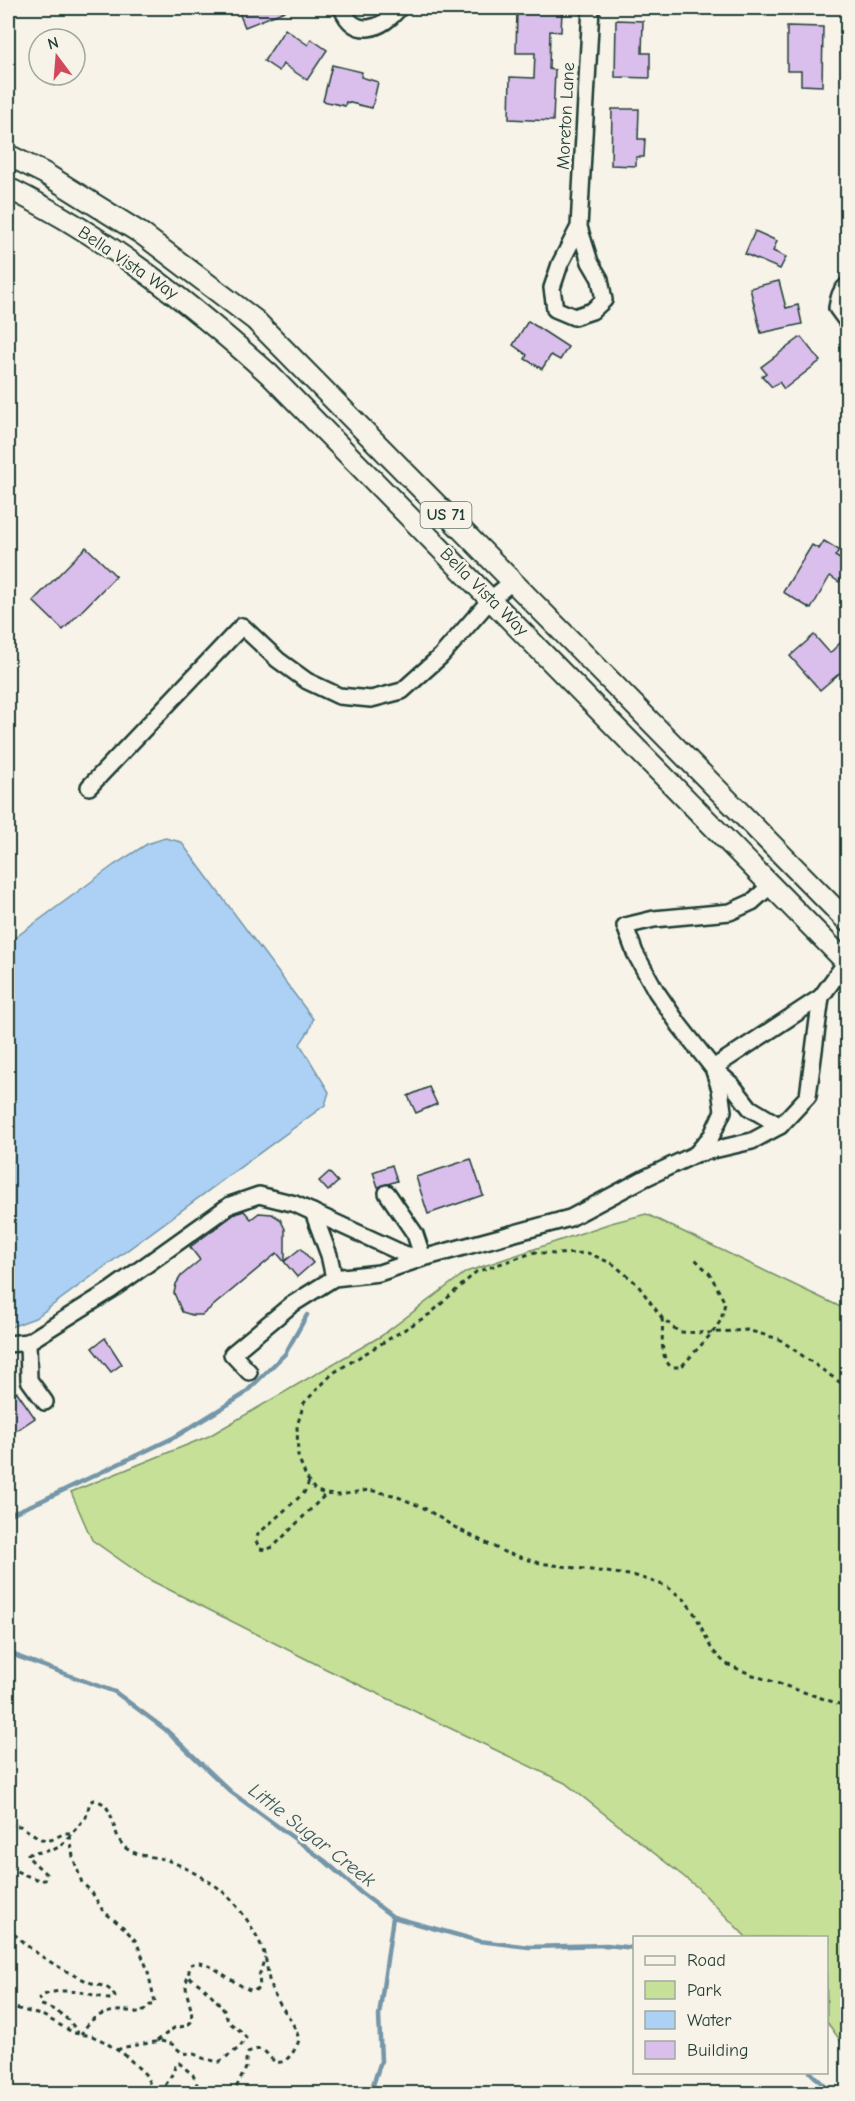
<svg xmlns="http://www.w3.org/2000/svg" width="855" height="2101" font-family="'Comic Neue',sans-serif">
<style>
.green{fill:#c6e097;stroke:#728e66;stroke-width:1.5}
.water{fill:#add1f5;stroke:#7496a8;stroke-width:1.5}
.lines{fill:none;stroke-linecap:round;stroke-linejoin:round}
.stream{stroke:#7496a8;stroke-width:4.5}
.building{fill:#dabfed;stroke:#1f3d34;stroke-width:1.5}
.minor-casing{stroke:#1f3d34;stroke-width:20}
.major-casing{stroke:#1f3d34;stroke-width:24}
.path{stroke:#1f3d34;stroke-width:3;stroke-dasharray:4.5 4.5;stroke-linecap:butt}
.minor{stroke:#f7f3e8;stroke-width:15}
.major{stroke:#f7f3e8;stroke-width:20}
.labels{text-anchor:middle;dominant-baseline:central;stroke-width:5;stroke-linejoin:round;paint-order:stroke}
.shield{fill:#f7f3e8;stroke:#60746a;stroke-width:1.5}
.shield-label{font-size:16px;font-weight:bold;fill:#1f3d34}
.street-label{font-size:18px;fill:#1f3d34;stroke:#f7f3e8}
.water-label{font-size:20px;font-style:italic;fill:#3b5b5b;stroke:#f7f3e8}
</style>
<rect width="100%" height="100%" fill="#f7f3e8"/>
<filter id="ink" filterUnits="userSpaceOnUse"><feTurbulence type="fractalNoise" baseFrequency=".0167" numOctaves="2"/><feDisplacementMap in="SourceGraphic" scale="12" xChannelSelector="R" yChannelSelector="G"/><feConvolveMatrix kernelMatrix="1 2 1 2 8 2 1 2 1" color-interpolation-filters="sRGB"/></filter>
<g filter="url(#ink)">
<path class="green" d="M646,1214L847,1310V2050L827,2022L826,1938L746,1937L697,1887L565,1783L326,1669L146,1578L92,1540L71,1492L209,1436L381,1336L466,1272L611,1223Z"/>
<path class="water" d="M165,838L181,842L313,1019L310,1029L300,1044L329,1092L325,1105L35,1318L11,1327L8,1325V943L114,865L147,844Z"/>
<g class="lines">
<g class="stream">
<path d="M8,1515L43,1500L175,1437L243,1395L285,1354L307,1315"/>
<path d="M8,1650L19,1657L115,1692L166,1730L231,1792L325,1861L360,1892L393,1917L479,1941L529,1947L607,1945L634,1948"/>
<path d="M810,2072L833,2094"/>
<path d="M370,2094L381,2061L379,2016L393,1917"/>
</g>
</g>
<g class="building">
<path d="M237,8H292L245,27Z"/>
<path d="M517,10L562,11L561,32L550,31L549,69L555,70L553,121L509,119L510,77L534,78L535,53H516Z"/>
<path d="M616,20L643,21L642,53H650V78L615,77Z"/>
<path d="M787,26L823,27L822,86L801,85V71H787Z"/>
<path d="M285,29L308,45L311,39L327,50L307,80L283,64L279,71L264,61Z"/>
<path d="M332,65L362,72L361,77L378,82L372,108L346,102L345,106L323,101Z"/>
<path d="M612,109H639L638,139H645L644,157H636V166L611,165Z"/>
<path d="M755,231L777,241L773,251L786,257L780,269L745,254Z"/>
<path d="M779,281L786,308L798,305L802,324L761,333L750,288Z"/>
<path d="M528,321L568,347L560,360L551,355L542,369L525,359L527,355L513,345Z"/>
<path d="M801,337L820,361L784,389L779,382L772,387L762,376L766,373L761,367Z"/>
<path d="M824,541L839,550L835,556L848,564V569L839,582L830,576L811,609L783,592L812,545L819,549Z"/>
<path d="M86,547L116,576L63,630L33,601Z"/>
<path d="M814,635L830,653L841,642L848,649V666L820,690L790,656Z"/>
<path d="M429,1087L437,1104L416,1113L408,1096Z"/>
<path d="M471,1159L483,1195L428,1214L416,1177Z"/>
<path d="M392,1165L397,1181L378,1187L373,1172Z"/>
<path d="M329,1172L338,1182L328,1191L319,1181Z"/>
<path d="M244,1211L251,1219L259,1213L272,1214L280,1219L285,1229V1261L301,1248L313,1263L297,1277L277,1253L202,1315H192L182,1312L174,1293L176,1284L181,1276L200,1260L190,1247L235,1214Z"/>
<path d="M105,1338L122,1364L111,1372L92,1348Z"/>
<path d="M17,1392L35,1418L14,1432L8,1422V1398Z"/>
</g>
<g class="lines">
<defs>
<g id="minor">
<path d="M342,8C354,40 383,29 399,8"/>
<path d="M579,227L560,264L552,288L555,309L574,317L592,311L604,300L600,279L590,262L579,227L591,8"/>
<path d="M848,285C839,291 839,299 837,308L848,323"/>
<path d="M89,787L242,626L278,660L307,681L339,696L371,699L402,691L441,656L491,599L513,581"/>
<path d="M780,1126L750,1108L732,1085L713,1068L821,997"/>
<path d="M696,1154L712,1135L723,1111L720,1089L713,1068L680,1026L656,991L635,953L625,926L654,919L730,912L752,902L771,885"/>
<path d="M313,1212L329,1255L334,1278"/>
<path d="M8,1344L28,1342"/>
<path d="M249,1372L232,1354L291,1305L334,1278L379,1273L423,1258L415,1234L387,1193"/>
<path d="M45,1402L29,1380L28,1342L111,1290L230,1205L259,1195L295,1204L404,1254L423,1258L570,1218L645,1178L696,1154L752,1141L780,1126L808,1096L821,997L846,962"/>
</g>
<g id="major">
<path d="M8,155L44,173L142,234L255,320L848,922"/>
<path d="M8,188C104,235 190,303 269,374L848,964"/>
</g>
</defs>
<use href="#minor" class="minor-casing"/>
<use href="#major" class="major-casing"/>
<g class="path">
<path d="M662,1318C664,1335 658,1354 671,1367H681L713,1332L721,1320L725,1303L710,1274L694,1258"/>
<path d="M848,1388L779,1339L747,1330L707,1333L679,1332L662,1318L637,1284L613,1264L588,1253L554,1254L535,1252L476,1272L430,1314L333,1373L304,1403L297,1426L298,1456L306,1477L315,1490L325,1494L340,1495L369,1490L393,1495L424,1508L456,1528L504,1552L539,1563L636,1576L666,1586L685,1600L696,1616L712,1650L726,1664L753,1675L848,1707"/>
<path d="M309,1482L304,1493L258,1534L256,1541L260,1549L265,1550L273,1547L325,1495"/>
<path d="M8,1825L20,1826L41,1839L51,1840L65,1833H72"/>
<path d="M70,1835L73,1857L82,1883L91,1891L103,1911L123,1927L136,1941L147,1968L155,2002L154,2005H150L140,2014C125,2008 102,2010 90,2022C87,2025 84,2030 81,2034"/>
<path d="M8,1868C18,1871 35,1881 45,1880L46,1874L28,1857V1854L53,1850L61,1846L86,1817L90,1802L93,1800C118,1803 109,1836 127,1849C140,1857 153,1856 167,1860C181,1865 195,1873 208,1881C232,1894 257,1930 265,1956C268,1969 268,1985 275,1996C283,2011 295,2022 299,2040C296,2049 285,2069 273,2060C269,2057 267,2052 262,2050C257,2048 253,2051 248,2053L246,2060V2068L233,2094"/>
<path d="M8,1927C28,1951 60,1969 89,1982C100,1986 110,1985 115,1997C108,2001 105,1998 97,1996C80,1991 54,1987 39,1998L41,2005C57,2009 70,2019 78,2033"/>
<path d="M8,2006L44,2016L74,2033L92,2036L103,2041L125,2055L145,2074L155,2094"/>
<path d="M157,2041L174,2028L186,2026L191,2022C195,2008 181,1990 188,1977"/>
<path d="M117,2050L125,2047L161,2041L172,2044L182,2053L194,2054L205,2059L219,2062L239,2048L246,2038C242,2030 235,2028 229,2022C226,2018 226,2013 223,2009C215,1997 201,1984 188,1977L190,1965C208,1955 232,1986 254,1991L260,1987L259,1976L265,1957"/>
<path d="M162,2094C164,2083 174,2076 175,2065L179,2063L193,2075L201,2094"/>
</g>
<use href="#minor" class="minor"/>
<use href="#major" class="major"/>
</g>
</g>
<g class="labels">
<rect class="shield" x="420.5" y="502" width="51" height="26" rx="4.5"/>
<g class="shield-label">
<text x="446" y="515">US 71</text>
</g>
<g class="street-label">
<text transform="translate(566 116) rotate(-87)">Moreton Lane</text>
<text transform="translate(128 263) rotate(34)">Bella Vista Way</text>
<text transform="translate(484 592) rotate(45)">Bella Vista Way</text>
</g>
<g class="water-label">
<text transform="translate(312 1835) rotate(38)">Little Sugar Creek</text>
</g>
</g>
<rect width="855" height="2101" fill="none" stroke="#f7f3e8" stroke-width="30"/>
<rect x="15" y="15" width="825" height="2071" fill="none" stroke="#1f3d34" stroke-width="2" filter="url(#ink)"/>
<rect x="633" y="1936" width="195" height="138" fill="#f7f3e8" stroke="#a1aaa0" stroke-width="1.5"/>
<rect x="645" y="1956" width="30" height="9" fill="#f7f3e8" stroke="#a1aaa0" stroke-width="1.5"/>
<text x="687" y="1966" font-size="18" fill="#1f3d34">Road</text>
<rect x="645" y="1981" width="30" height="18" fill="#c6e097" stroke="#a1aaa0" stroke-width="1.5"/>
<text x="687" y="1996" font-size="18" fill="#1f3d34">Park</text>
<rect x="645" y="2011" width="30" height="18" fill="#add1f5" stroke="#a1aaa0" stroke-width="1.5"/>
<text x="687" y="2026" font-size="18" fill="#1f3d34">Water</text>
<rect x="645" y="2041" width="30" height="18" fill="#dabfed" stroke="#a1aaa0" stroke-width="1.5"/>
<text x="687" y="2056" font-size="18" fill="#1f3d34">Building</text>
<g transform="translate(57 57) rotate(344)"><circle r="28" fill="#f7f3e8" stroke="#a1aaa0" stroke-width="1.5"/>
<path d="M0-4.5L10 22L0 15L-10 22Z" fill="#d1495b"/>
<text y="-9" font-size="16" font-weight="bold" text-anchor="middle" fill="#1f3d34">N</text>
</g>
</svg>
